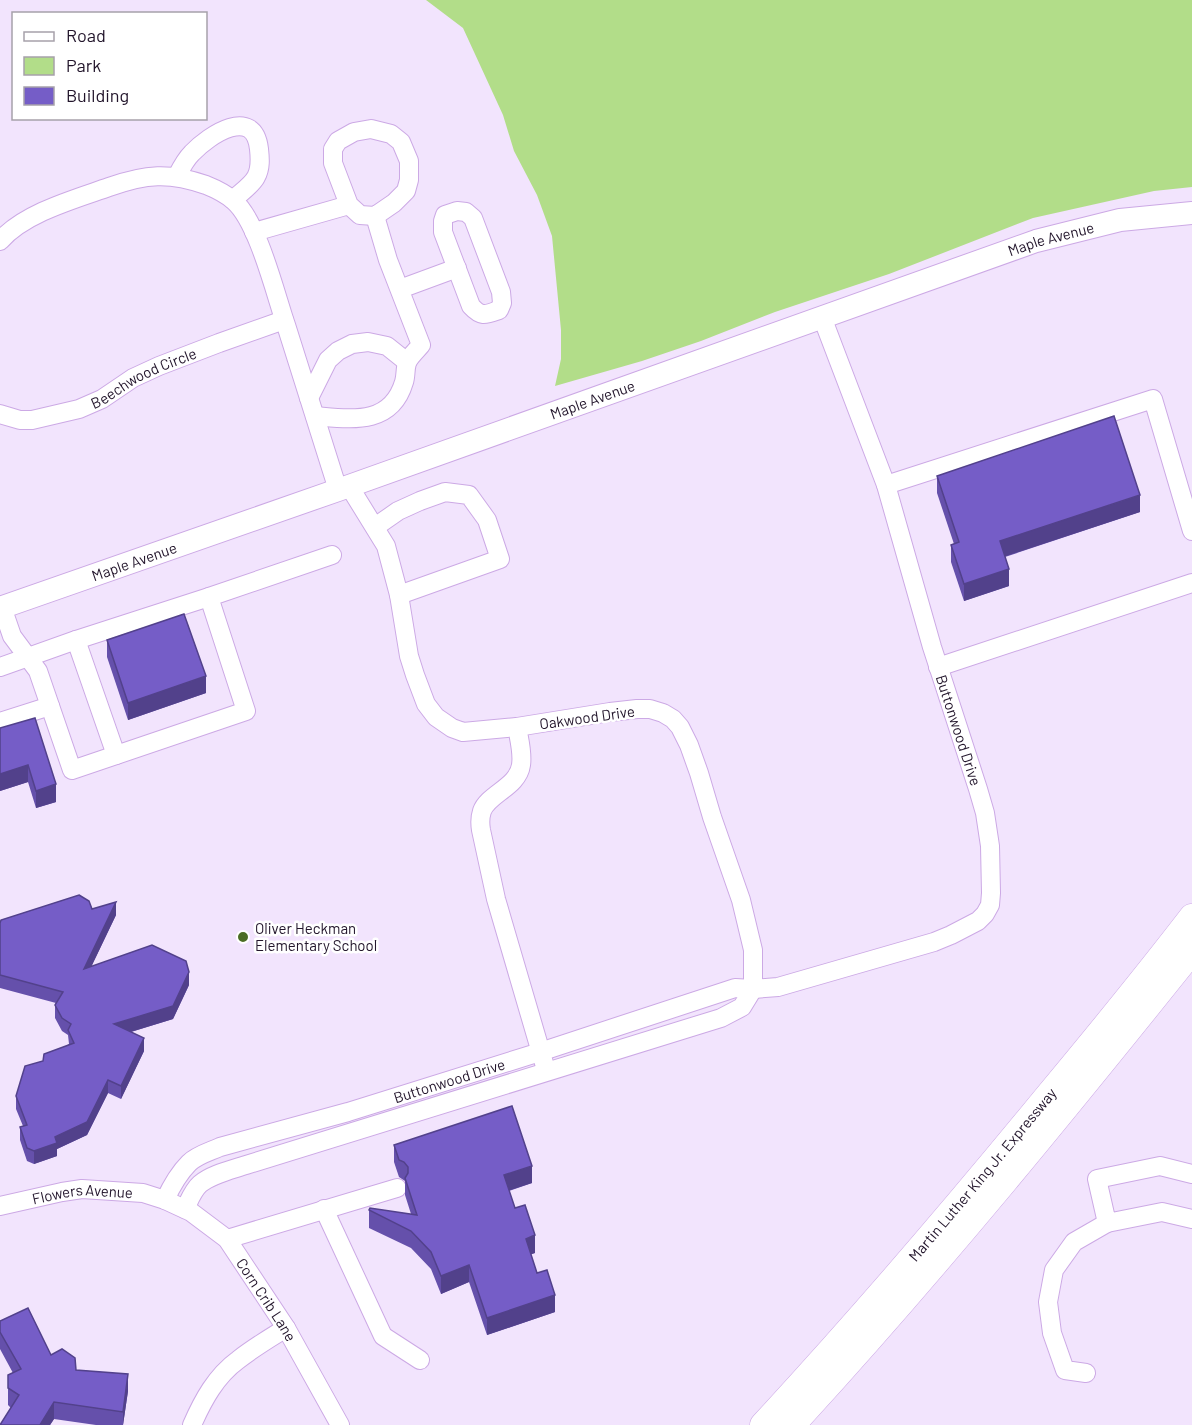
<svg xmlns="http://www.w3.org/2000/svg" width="1192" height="1425" font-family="Barlow,sans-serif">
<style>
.green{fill:#b2dd89}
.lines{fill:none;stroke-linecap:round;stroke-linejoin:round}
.minor-casing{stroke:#cca9e5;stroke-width:20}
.major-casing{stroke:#cca9e5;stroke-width:24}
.highway-casing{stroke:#cca9e5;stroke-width:27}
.minor{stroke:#fff;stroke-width:18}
.major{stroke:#fff;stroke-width:22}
.highway{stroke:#fff;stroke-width:26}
.wall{fill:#6550ab}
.shaded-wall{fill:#52418b}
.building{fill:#755dc7;stroke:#52418b;stroke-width:1.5}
.poi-dot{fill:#4b6d24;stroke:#fff;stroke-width:2}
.labels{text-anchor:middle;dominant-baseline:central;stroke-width:5;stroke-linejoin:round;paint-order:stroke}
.street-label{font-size:15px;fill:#22152b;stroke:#fff}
.poi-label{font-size:15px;fill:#22152b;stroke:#fff;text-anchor:start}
</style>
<rect width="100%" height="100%" fill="#f2e4fd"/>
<path class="green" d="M426,0H1192V187L1154,191L1033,218L889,274L775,312L701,341L642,361L555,386L561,359V330L552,236L537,195L514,151L503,115L463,28Z"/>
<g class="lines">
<defs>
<g id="minor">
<path d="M177,176C181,168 185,160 192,153C209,135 254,105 259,149C260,158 261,168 256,177C252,185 240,193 233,200"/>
<path d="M457,211L466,212L473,218L501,292L502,303L499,310C485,315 481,317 471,306L443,232V221L445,215Z"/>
<path d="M254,232L349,205L360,215L375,216L394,203L406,191L409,180V161L401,142L391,134L371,129L354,132L338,141L333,149V163L349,205"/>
<path d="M0,241C24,213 75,199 109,187C146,174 169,172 206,185C216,189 226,194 234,201C258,222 275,293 286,325C303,380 321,435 338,490"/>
<path d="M400,289L457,268"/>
<path d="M309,398L328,360L338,351L352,344L368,342L387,346L407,362"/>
<path id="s1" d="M0,414L20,420H32L79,409L102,399L133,378L159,366L219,343L284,320"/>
<path d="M315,416C351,419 391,426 404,382C406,376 405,369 407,363C409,357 417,350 421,345L388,260L375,216"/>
<path d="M886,485L1153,399L1192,531"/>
<path d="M375,527L398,511L420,501L445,492L469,495L487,520L500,559L399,595"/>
<path d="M2,607L12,636L38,671L72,770L246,711L209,597L332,555"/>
<path d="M0,667L76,640"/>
<path d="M938,667L1192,583"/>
<path d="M0,722L50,706"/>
<path d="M517,727C519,739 523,753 521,765C518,787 488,794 482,811C480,817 480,824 481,830L496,899L544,1063"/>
<path d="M116,755L76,640L209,597"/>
<path d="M1192,1174L1160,1166L1097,1179L1107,1223L1162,1212L1192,1219"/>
<path id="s2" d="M165,1200C171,1187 179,1173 189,1163C197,1155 209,1152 220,1147L348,1112L540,1052L735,988L753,989L778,987L934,942L951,935L978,921L985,914L990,905L991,893L990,846L985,813L978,789L932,647L886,485L822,317"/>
<path id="s3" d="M0,1206L62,1192L82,1189L143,1193L165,1200L191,1212L227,1239L286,1328L340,1425"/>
<path d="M185,1209C189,1201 193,1190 200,1184C212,1174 231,1170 246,1165L721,1018L742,1007L753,989V950L741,900L712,817L699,773L689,745L680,727L673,719L663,713L650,709H637L610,712L517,727L463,732L452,728L436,717L426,704L415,675L409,656L399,595L386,546L349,486"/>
<path d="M324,1209L383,1336L420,1360"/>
<path d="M227,1239L397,1188"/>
<path d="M1086,1373L1065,1370L1052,1333L1048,1302L1054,1270L1074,1242L1107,1223"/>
<path d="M192,1425C203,1400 216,1376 238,1360C253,1348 270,1338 286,1328"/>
</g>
<g id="major">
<path id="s4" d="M0,608L338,490L1036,241L1120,220L1192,213"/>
</g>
<g id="highway">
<path id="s5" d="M763,1425C861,1319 955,1209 1046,1098C1096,1038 1145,978 1192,917"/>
<path d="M792,1425C932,1273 1063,1112 1192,951"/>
</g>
</defs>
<use href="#minor" class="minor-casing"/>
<use href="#major" class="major-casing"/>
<use href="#highway" class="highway-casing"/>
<use href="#minor" class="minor"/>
<use href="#major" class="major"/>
<use href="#highway" class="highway"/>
</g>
<g class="wall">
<path d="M937,476L1140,512L1005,557L1009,586L964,601L951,562V545L954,544L937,493Z"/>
<path d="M107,640L206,693L128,720L107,657Z"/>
<path d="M0,728L56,802L36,808L28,782L0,791Z"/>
<path d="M92,909L116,915L91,967L189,985L173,1019L131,1032L144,1051L121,1099L108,1093L87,1135L57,1149V1156L34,1164L27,1161L20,1140V1127L23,1126L16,1109V1096L43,1061L69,1044L68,1035L62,1031L55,1018V1005L56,1003L0,988V923Z"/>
<path d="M394,1145L532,1183L509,1191L515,1208L535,1253L531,1254L537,1273L555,1312L487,1335L469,1282L441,1294L431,1269L411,1248L369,1228V1210L411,1214L405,1195V1181L399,1177L394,1162Z"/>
<path d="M0,1321L76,1370L128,1391L123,1425H96L54,1419L50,1425H0L11,1408L8,1405V1375L13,1373L0,1349Z"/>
</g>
<g class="shaded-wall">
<path d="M1140,495V512L1000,558V541Z"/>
<path d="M1009,569V586L964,601V584Z"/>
<path d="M206,676V693L128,720V703Z"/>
<path d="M28,765V782L0,791V774Z"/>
<path d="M56,784V802L36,808V791Z"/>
<path d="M116,902V915L84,982V969Z"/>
<path d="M189,972V985L173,1019L114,1037V1024Z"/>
<path d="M144,1038V1051L121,1099V1086Z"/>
<path d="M108,1080V1093L87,1135L57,1149V1156L34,1164V1151L55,1137Z"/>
<path d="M532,1166V1183L504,1192V1175Z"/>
<path d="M535,1235V1253L526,1256V1239Z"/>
<path d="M469,1265V1282L441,1294V1276Z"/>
<path d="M555,1295V1312L487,1335V1318Z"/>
<path d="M128,1374V1391L123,1425V1412Z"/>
<path d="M54,1402V1419L50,1425H40Z"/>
</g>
<g class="building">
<path d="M1114,416L1140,495L1000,541L1009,569L964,584L951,545L959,542L937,476Z"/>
<path d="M184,614L206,676L128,703L107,640Z"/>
<path d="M35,718L56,784L36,791L28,765L0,774V728Z"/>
<path d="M79,895L89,901L92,909L116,902L84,969L152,945L186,961L189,972L173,1006L114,1024L144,1038L121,1086L108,1080L87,1122L55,1137L57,1143L34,1151L27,1148L20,1127L27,1125L16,1096L25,1066L43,1061L44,1054L74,1043L68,1030L71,1024L62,1018L55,1005L63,992L0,975V923L1,920Z"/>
<path d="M512,1106L532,1166L504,1175L515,1208L525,1205L535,1235L526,1239L537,1273L547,1270L555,1295L487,1318L469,1265L441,1276L431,1252L411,1231L369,1210L370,1208L417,1215L405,1178L408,1173V1167L404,1162L399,1160L394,1145Z"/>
<path d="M28,1308L51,1355L62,1349L75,1358L76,1370L128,1374L123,1412L54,1402L40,1425H0L19,1395L8,1388V1375L21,1369L0,1332V1321Z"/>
</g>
<circle class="poi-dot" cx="243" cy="937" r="6"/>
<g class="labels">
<g class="street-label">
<text stroke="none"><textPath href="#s4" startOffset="1114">Maple Avenue</textPath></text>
<text stroke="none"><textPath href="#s1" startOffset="153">Beechwood Circle</textPath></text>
<text stroke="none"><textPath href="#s4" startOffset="628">Maple Avenue</textPath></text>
<text stroke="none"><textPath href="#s4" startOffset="142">Maple Avenue</textPath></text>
<text transform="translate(587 717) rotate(-8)">Oakwood Drive</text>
<text transform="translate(959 730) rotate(72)">Buttonwood Drive</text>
<text stroke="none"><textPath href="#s2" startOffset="318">Buttonwood Drive</textPath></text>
<text stroke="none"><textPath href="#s5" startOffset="333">Martin Luther King Jr. Expressway</textPath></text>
<text stroke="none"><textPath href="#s3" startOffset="84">Flowers Avenue</textPath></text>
<text stroke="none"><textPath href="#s3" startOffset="314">Corn Crib Lane</textPath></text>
</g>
<g class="poi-label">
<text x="255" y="928">Oliver Heckman<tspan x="255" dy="17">Elementary School</tspan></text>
</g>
</g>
<rect x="12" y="12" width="195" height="108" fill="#ffffff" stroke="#a7a1aa" stroke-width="1.5"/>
<rect x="24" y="32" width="30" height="9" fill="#ffffff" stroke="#a7a1aa" stroke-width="1.5"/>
<text x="66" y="42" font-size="18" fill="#22152b">Road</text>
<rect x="24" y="57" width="30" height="18" fill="#b2dd89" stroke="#a7a1aa" stroke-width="1.5"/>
<text x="66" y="72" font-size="18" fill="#22152b">Park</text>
<rect x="24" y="87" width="30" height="18" fill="#755dc7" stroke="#a7a1aa" stroke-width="1.5"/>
<text x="66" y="102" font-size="18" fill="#22152b">Building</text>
</svg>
